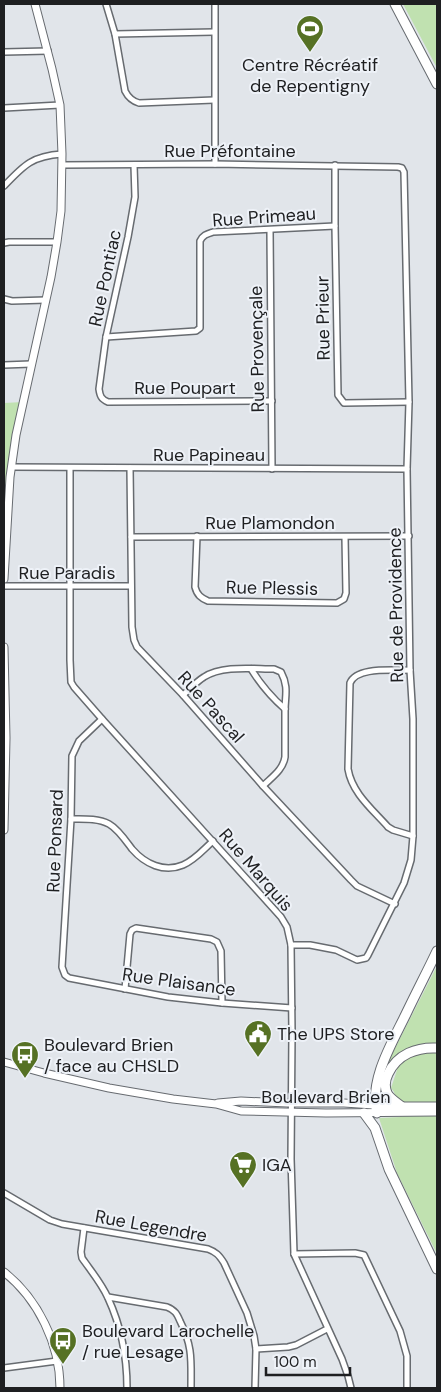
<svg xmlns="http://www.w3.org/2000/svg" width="441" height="1392" font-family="'DM Sans',sans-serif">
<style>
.green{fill:#c0e1b0}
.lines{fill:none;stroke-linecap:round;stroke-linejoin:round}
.street-casing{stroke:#676b70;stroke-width:8}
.secondary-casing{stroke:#676b70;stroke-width:9}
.highway-casing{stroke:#676b70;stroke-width:11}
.street{stroke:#fff;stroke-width:5}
.secondary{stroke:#fff;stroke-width:7}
.highway{stroke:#fff;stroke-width:9}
.labels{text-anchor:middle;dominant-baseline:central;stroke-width:4;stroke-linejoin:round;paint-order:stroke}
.poi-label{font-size:18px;fill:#1e1f21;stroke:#eef2f8;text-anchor:start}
.street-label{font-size:18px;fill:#1e1f21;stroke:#eef2f8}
</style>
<rect width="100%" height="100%" fill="#e1e5ea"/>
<g class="green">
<path d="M403,4H437V68Z"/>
<path d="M23,402L6,530L4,584V403Z"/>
<path d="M437,966V1254L397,1173L379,1118L400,1117L394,1092L391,1088L397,1070L388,1062Z"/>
</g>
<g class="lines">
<defs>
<g id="street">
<path d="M106,4L115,34L125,91C128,97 132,101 139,103L214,100"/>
<path d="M215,4V164"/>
<path d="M115,34L214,32"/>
<path d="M4,52L48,51"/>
<path d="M4,108L60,105"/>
<path d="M62,165L215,164L398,167L402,168L404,172L409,402L407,469L410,670L413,719V836L411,860L404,883L368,955L366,958L357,960L336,950L310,945H291"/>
<path d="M134,165L135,197L128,237L106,337L99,389C100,396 101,399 108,402L272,401"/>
<path d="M335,165V226L338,395L344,403L409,402"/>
<path d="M4,186C24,165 32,156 62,154"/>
<path d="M270,230L272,469"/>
<path d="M4,243L9,242H57"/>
<path d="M4,299L12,301L46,300"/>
<path d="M106,337L196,331L200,328V241C203,235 207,234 213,232L335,226"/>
<path d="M4,365L31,364"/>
<path d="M12,467L407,469"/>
<path d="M70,468V660L71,682L74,687L102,719L281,917L287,927L291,945L292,1033L291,1159L294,1254L342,1359L348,1376L351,1388"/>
<path d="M130,468L132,627L134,640L137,647L183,695L263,786L351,880L357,886L395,904"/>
<path d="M197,536L195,587C197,595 201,598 208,601L337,603L344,599L346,593L345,537"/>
<path d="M131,537L409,536"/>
<path d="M4,586H131"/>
<path d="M251,669C261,685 271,697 285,709"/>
<path d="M410,670C394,671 357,666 350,683L348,769C352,793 372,809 388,827L393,830L413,836"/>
<path d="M183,695C190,689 196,682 204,677C222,665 253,669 274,669L281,672C289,687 285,696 285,711C285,726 285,742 285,757C283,770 272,777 263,786"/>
<path d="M102,719L79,741L72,756L71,819L62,967L65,975L69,978L168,997L222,1003L292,1008"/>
<path d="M71,819C83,819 98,818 109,824C118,829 126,841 132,849C145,864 164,873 183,865C195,860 204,849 213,841"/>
<path d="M125,989L130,934L132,930L136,928L211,939L217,942L221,951L222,1003"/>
<path d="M4,1193L50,1220L62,1224L208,1249C216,1252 219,1255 224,1263L247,1313L254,1336L256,1349L255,1388"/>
<path d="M84,1228L81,1252L82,1258C91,1271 102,1284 108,1298C121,1326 127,1358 127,1388"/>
<path d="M294,1254L355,1253L364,1255L400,1331L407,1356V1388"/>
<path d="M108,1297L167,1307C175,1310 177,1314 180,1321C193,1347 191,1360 191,1388"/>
<path d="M256,1349L288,1347L296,1345L327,1329"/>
<path d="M4,1368L57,1361"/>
</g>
<g id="secondary">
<path d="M4,579L10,477L16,435L51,277L57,242L61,211L62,154L60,105L52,69L35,4"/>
<path d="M4,647L6,738L4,830"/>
<path d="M4,1062L44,1073L109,1088L173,1099L216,1104L241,1111L326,1113L437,1112"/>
<path d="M218,1103L241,1101L287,1103H344L388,1106H437"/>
<path d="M4,1272C38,1299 60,1344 60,1388"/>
</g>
<g id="highway">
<path d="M395,4L437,84"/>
<path d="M401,1106C396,1102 389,1098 387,1093C384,1086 385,1080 388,1074C397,1054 417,1047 437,1048"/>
<path d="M364,1113L375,1128L389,1169L437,1269"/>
<path d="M377,1113C369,1080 392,1043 406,1014C416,993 427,972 437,951"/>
</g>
</defs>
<use href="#street" class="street-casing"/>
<use href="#secondary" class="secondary-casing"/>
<use href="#highway" class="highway-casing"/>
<use href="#street" class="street"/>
<use href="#secondary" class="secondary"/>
<use href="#highway" class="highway"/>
</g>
<defs>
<symbol id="stadium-pin" viewBox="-11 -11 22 30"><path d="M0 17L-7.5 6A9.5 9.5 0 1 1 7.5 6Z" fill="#567124" stroke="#eef2f8"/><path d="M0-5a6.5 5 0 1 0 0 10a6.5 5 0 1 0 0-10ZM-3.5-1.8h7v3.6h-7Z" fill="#fff"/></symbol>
<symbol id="civic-pin" viewBox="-11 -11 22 30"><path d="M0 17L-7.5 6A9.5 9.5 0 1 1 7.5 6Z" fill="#567124" stroke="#eef2f8"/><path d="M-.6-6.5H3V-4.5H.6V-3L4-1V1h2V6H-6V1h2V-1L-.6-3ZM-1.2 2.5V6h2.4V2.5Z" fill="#fff"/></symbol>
<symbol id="bus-pin" viewBox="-11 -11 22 30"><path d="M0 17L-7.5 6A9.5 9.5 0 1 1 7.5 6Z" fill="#567124" stroke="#eef2f8"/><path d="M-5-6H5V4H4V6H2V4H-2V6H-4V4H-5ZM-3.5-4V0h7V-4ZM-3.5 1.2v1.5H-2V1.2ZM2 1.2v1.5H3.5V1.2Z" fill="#fff"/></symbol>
<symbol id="supermarket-pin" viewBox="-11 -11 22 30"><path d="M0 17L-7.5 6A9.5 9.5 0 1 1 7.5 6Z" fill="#567124" stroke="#eef2f8"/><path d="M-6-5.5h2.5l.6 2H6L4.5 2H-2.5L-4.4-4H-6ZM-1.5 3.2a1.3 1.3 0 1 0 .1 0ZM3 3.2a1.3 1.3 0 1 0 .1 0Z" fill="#fff"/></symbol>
</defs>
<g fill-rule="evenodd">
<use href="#stadium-pin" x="294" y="13" width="32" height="43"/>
<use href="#civic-pin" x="242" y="1018" width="32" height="43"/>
<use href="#bus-pin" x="9" y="1039" width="32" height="43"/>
<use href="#supermarket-pin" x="227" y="1149" width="32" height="43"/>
<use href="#bus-pin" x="47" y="1325" width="32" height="43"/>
</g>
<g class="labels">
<g class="poi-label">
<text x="310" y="65" text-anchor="middle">Centre Récréatif<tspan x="310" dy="21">de Repentigny</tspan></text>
<text x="277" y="1034">The UPS Store</text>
<text x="44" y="1045">Boulevard Brien<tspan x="44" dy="21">/ face au CHSLD</tspan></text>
<text x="262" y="1165">IGA</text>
<text x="82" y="1331">Boulevard Larochelle<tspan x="82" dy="21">/ rue Lesage</tspan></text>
</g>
<g class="street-label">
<text x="230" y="151">Rue Préfontaine</text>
<text transform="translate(264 217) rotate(-4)">Rue Primeau</text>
<text transform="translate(105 278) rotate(-78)">Rue Pontiac</text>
<text transform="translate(323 318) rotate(-91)">Rue Prieur</text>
<text transform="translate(257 349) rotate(-91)">Rue Provençale</text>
<text x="185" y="388">Rue Poupart</text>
<text x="209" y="455">Rue Papineau</text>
<text x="270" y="523">Rue Plamondon</text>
<text x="67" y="573">Rue Paradis</text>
<text transform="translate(272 588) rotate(1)">Rue Plessis</text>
<text transform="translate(396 605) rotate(-91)">Rue de Providence</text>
<text transform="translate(211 707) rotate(48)">Rue Pascal</text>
<text transform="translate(55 841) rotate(-88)">Rue Ponsard</text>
<text transform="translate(256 870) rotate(49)">Rue Marquis</text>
<text transform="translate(179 982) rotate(8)">Rue Plaisance</text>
<text x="326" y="1097">Boulevard Brien</text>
<text transform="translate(151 1226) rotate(10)">Rue Legendre</text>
</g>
</g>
<rect width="441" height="1392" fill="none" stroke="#1e1f21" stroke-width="10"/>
<path d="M266 1367v8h84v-8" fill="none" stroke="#1e1f21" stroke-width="2.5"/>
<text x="274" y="1367" font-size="15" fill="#1e1f21" stroke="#eef2f8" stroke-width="4" paint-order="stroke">100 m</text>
</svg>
